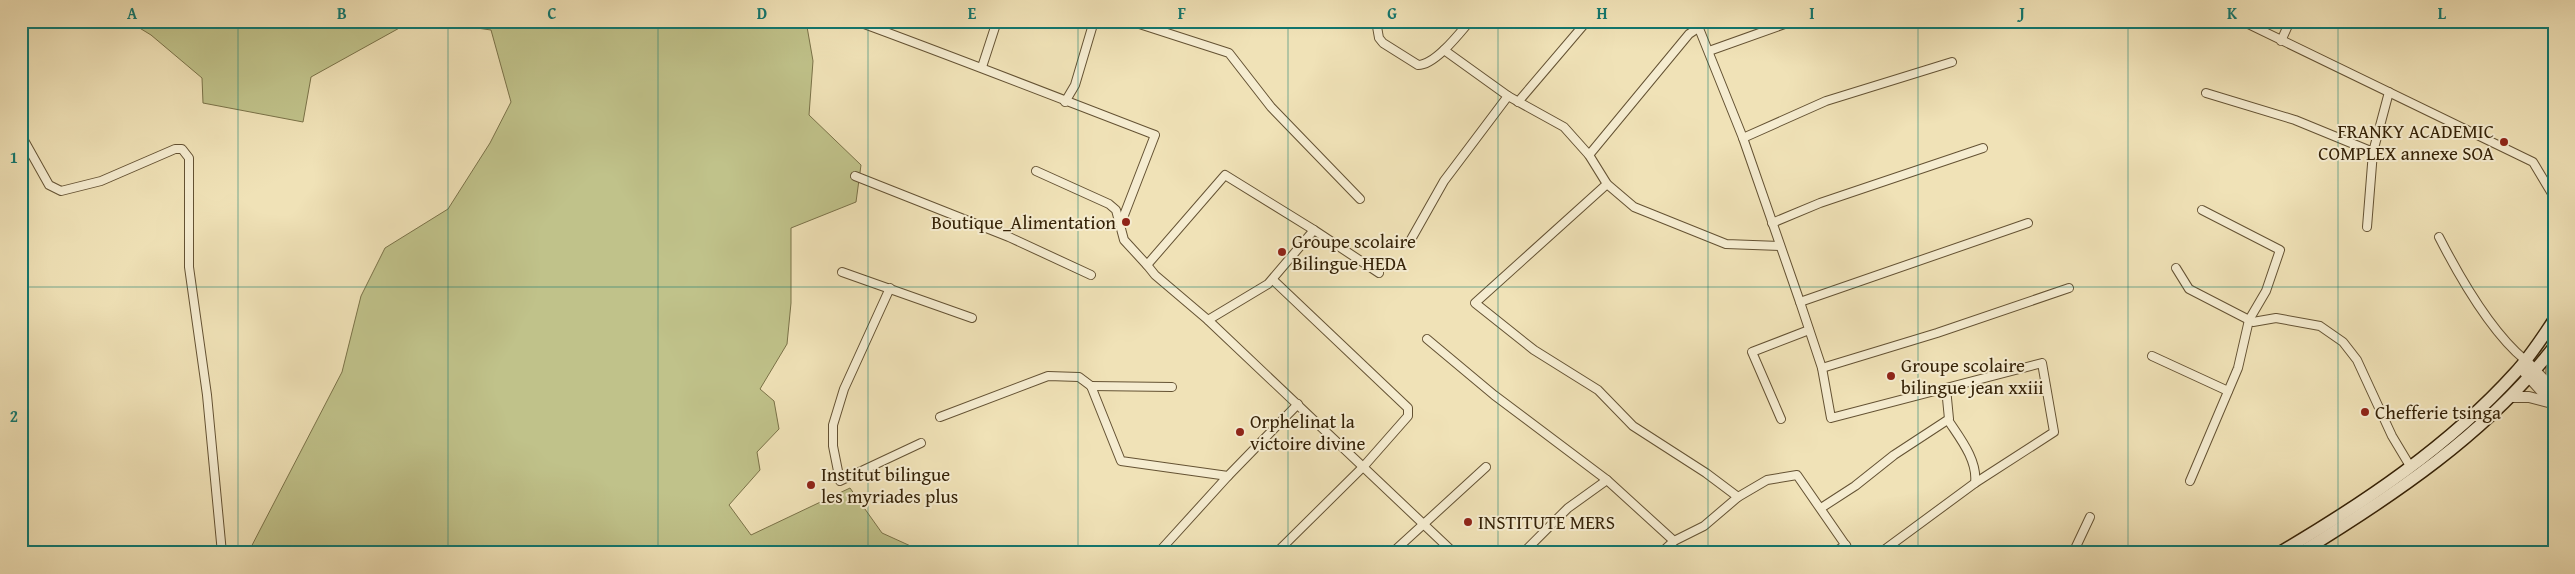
<svg xmlns="http://www.w3.org/2000/svg" width="2575" height="574" font-family="'Gentium Book Plus',serif">
<style>
.green{fill:#c0c28a;stroke:#7a7248}
.lines{fill:none;stroke-linecap:round;stroke-linejoin:round}
.minor-casing{stroke:#645233;stroke-width:10}
.tertiary-casing{stroke:#645233;stroke-width:12}
.secondary-casing{stroke:#352207;stroke-width:14}
.minor{stroke:#f5ecd0;stroke-width:8}
.tertiary{stroke:#f5ecd0;stroke-width:10}
.secondary{stroke:#f5ecd0;stroke-width:11}
.grid{fill:none;stroke:#0f766e;stroke-width:1;stroke-opacity:0.55}
.poi-dot{fill:#8f2418;stroke:#f5ecd0;stroke-width:2}
.labels{text-anchor:middle;dominant-baseline:central;stroke-width:4;stroke-linejoin:round;paint-order:stroke}
.poi-label{font-size:19px;fill:#352207;stroke:#f5ecd0;text-anchor:start}
.neatline{fill:none;stroke:#0f766e;stroke-width:2}
.grid-label{font-size:16px;text-anchor:middle;font-weight:bold;fill:#0f766e}
</style>
<rect width="100%" height="100%" fill="#f0e2b7"/>
<filter id="stains"><feTurbulence type="fractalNoise" baseFrequency=".004" numOctaves="4"/><feColorMatrix values="0 0 0 0 .2 0 0 0 0 .09 0 0 0 0 .02 0 0 0 .5 -.17"/></filter>
<radialGradient id="worn" r=".72"><stop offset=".6" stop-color="#630" stop-opacity="0"/><stop offset="1" stop-color="#630" stop-opacity=".3"/></radialGradient>
<g class="green">
<path d="M82,21H412L311,77L303,122L203,103L202,78L151,35L133,24L111,28Z"/>
<path d="M427,21H806L813,61L809,115L861,165L856,202L791,228V303L787,344L760,389L774,401L779,429L757,452L760,470L729,505L751,535L850,488L882,533L926,553H248L342,372L361,296L385,248L448,209L490,143L511,102L491,30Z"/>
</g>
<g class="lines">
<defs>
<g id="minor">
<path d="M856,21C957,58 1056,97 1155,135L1121,223"/>
<path d="M1130,21L1229,53L1271,107L1360,199"/>
<path d="M1376,21L1379,38L1383,43L1418,65C1435,65 1459,34 1470,21"/>
<path d="M1696,21L1743,138L1800,302"/>
<path d="M2242,21L2533,162L2554,197"/>
<path d="M2281,41L2290,21"/>
<path d="M1444,50L1508,96L1564,127L1589,155L1607,184L1634,207L1726,244L1780,246"/>
<path d="M1709,51L1793,21"/>
<path d="M982,67L997,21"/>
<path d="M2206,93L2295,120L2373,152"/>
<path d="M1065,102L1075,85L1094,21"/>
<path d="M1518,102L1587,21"/>
<path d="M21,135L49,185L61,191L101,181L175,149H182L189,158V267L207,395L222,553"/>
<path d="M1743,138L1826,101L1952,62"/>
<path d="M1589,155L1689,34L1698,28"/>
<path d="M1036,171L1109,204L1116,210L1124,240L1147,265"/>
<path d="M855,176L1009,237L1091,275"/>
<path d="M1607,184L1475,303L1534,350L1598,390L1633,426L1706,473L1738,497"/>
<path d="M1772,223L1820,203L1983,148"/>
<path d="M2367,227L2373,152L2389,92"/>
<path d="M2439,237C2459,276 2491,332 2525,360"/>
<path d="M1409,243L1444,181L1508,96"/>
<path d="M2176,268L2189,289L2253,322L2276,318L2320,326L2343,342L2357,360L2392,436L2410,466"/>
<path d="M842,272L972,318"/>
<path d="M1379,273L1314,230L1225,175L1147,265L1155,275L1208,320L1454,553"/>
<path d="M1273,280L1408,408V416L1364,466L1276,553"/>
<path d="M890,288L844,389L833,425V446L840,481L921,443"/>
<path d="M1208,320L1268,284L1314,230"/>
<path d="M1427,339L1494,395L1607,480L1674,541L1704,526L1738,497L1767,480L1797,475L1851,553"/>
<path d="M2152,356L2228,391"/>
<path d="M1822,368L1937,333L2069,288"/>
<path d="M1091,386L1172,387"/>
<path d="M940,417L1048,376L1079,377L1091,386L1121,461L1228,476L1298,404"/>
<path d="M1781,419L1752,352L1809,330"/>
<path d="M2190,481L2238,368L2249,320L2266,291L2280,250L2202,210"/>
<path d="M1975,483L2054,432L2042,363L1831,418L1822,368L1800,302L2028,223"/>
<path d="M1821,508L1855,486L1894,455L1949,419L1946,388"/>
<path d="M1158,553L1228,476"/>
<path d="M1392,553L1486,467"/>
<path d="M1523,553L1568,508L1607,480"/>
<path d="M1661,553L1674,541"/>
<path d="M1833,553L1846,545"/>
<path d="M1880,553L1975,483C1978,460 1959,437 1948,420"/>
<path d="M2073,553L2090,517"/>
</g>
<g id="tertiary">
<path d="M2525,360L2545,381L2554,398"/>
<path d="M2520,367L2554,405"/>
<path d="M2551,390L2552,349"/>
<path d="M2510,397H2529L2552,403"/>
<path d="M21,545L29,553"/>
</g>
<g id="secondary">
<path d="M2279,553C2364,503 2449,446 2515,373C2530,357 2542,338 2554,320"/>
<path d="M2300,553C2393,496 2486,434 2554,347"/>
</g>
</defs>
<use href="#minor" class="minor-casing"/>
<use href="#tertiary" class="tertiary-casing"/>
<use href="#secondary" class="secondary-casing"/>
<use href="#minor" class="minor"/>
<use href="#tertiary" class="tertiary"/>
<use href="#secondary" class="secondary"/>
</g>
<path class="grid" d="M238,21V553M448,21V553M658,21V553M868,21V553M1078,21V553M1288,21V553M1498,21V553M1708,21V553M1918,21V553M2128,21V553M2338,21V553M21,287H2554"/>
<g class="poi-dot">
<circle cx="2504" cy="142" r="5"/>
<circle cx="1126" cy="222" r="5"/>
<circle cx="1282" cy="252" r="5"/>
<circle cx="1891" cy="376" r="5"/>
<circle cx="2365" cy="412" r="5"/>
<circle cx="1240" cy="432" r="5"/>
<circle cx="811" cy="485" r="5"/>
<circle cx="1468" cy="522" r="5"/>
</g>
<g class="labels">
<g class="poi-label">
<text x="2494" y="131" text-anchor="end">FRANKY ACADEMIC<tspan x="2494" dy="22">COMPLEX annexe SOA</tspan></text>
<text x="1116" y="222" text-anchor="end">Boutique_Alimentation</text>
<text x="1292" y="241">Groupe scolaire<tspan x="1292" dy="22">Bilingue HEDA</tspan></text>
<text x="1901" y="365">Groupe scolaire<tspan x="1901" dy="22">bilingue jean xxiii</tspan></text>
<text x="2375" y="412">Chefferie tsinga</text>
<text x="1250" y="421">Orphelinat la<tspan x="1250" dy="22">victoire divine</tspan></text>
<text x="821" y="474">Institut bilingue<tspan x="821" dy="22">les myriades plus</tspan></text>
<text x="1478" y="522">INSTITUTE MERS</text>
</g>
</g>
<rect width="2575" height="574" fill="none" stroke="#f0e2b7" stroke-width="55"/>
<rect x="28" y="28" width="2520" height="518" class="neatline"/>
<g class="grid-label">
<text x="132" y="19">A</text>
<text x="342" y="19">B</text>
<text x="552" y="19">C</text>
<text x="762" y="19">D</text>
<text x="972" y="19">E</text>
<text x="1182" y="19">F</text>
<text x="1392" y="19">G</text>
<text x="1602" y="19">H</text>
<text x="1812" y="19">I</text>
<text x="2022" y="19">J</text>
<text x="2232" y="19">K</text>
<text x="2442" y="19">L</text>
<text x="14" y="163">1</text>
<text x="14" y="422">2</text>
</g>
<rect width="100%" height="100%" filter="url(#stains)"/>
<rect width="100%" height="100%" fill="url(#worn)"/>
</svg>
